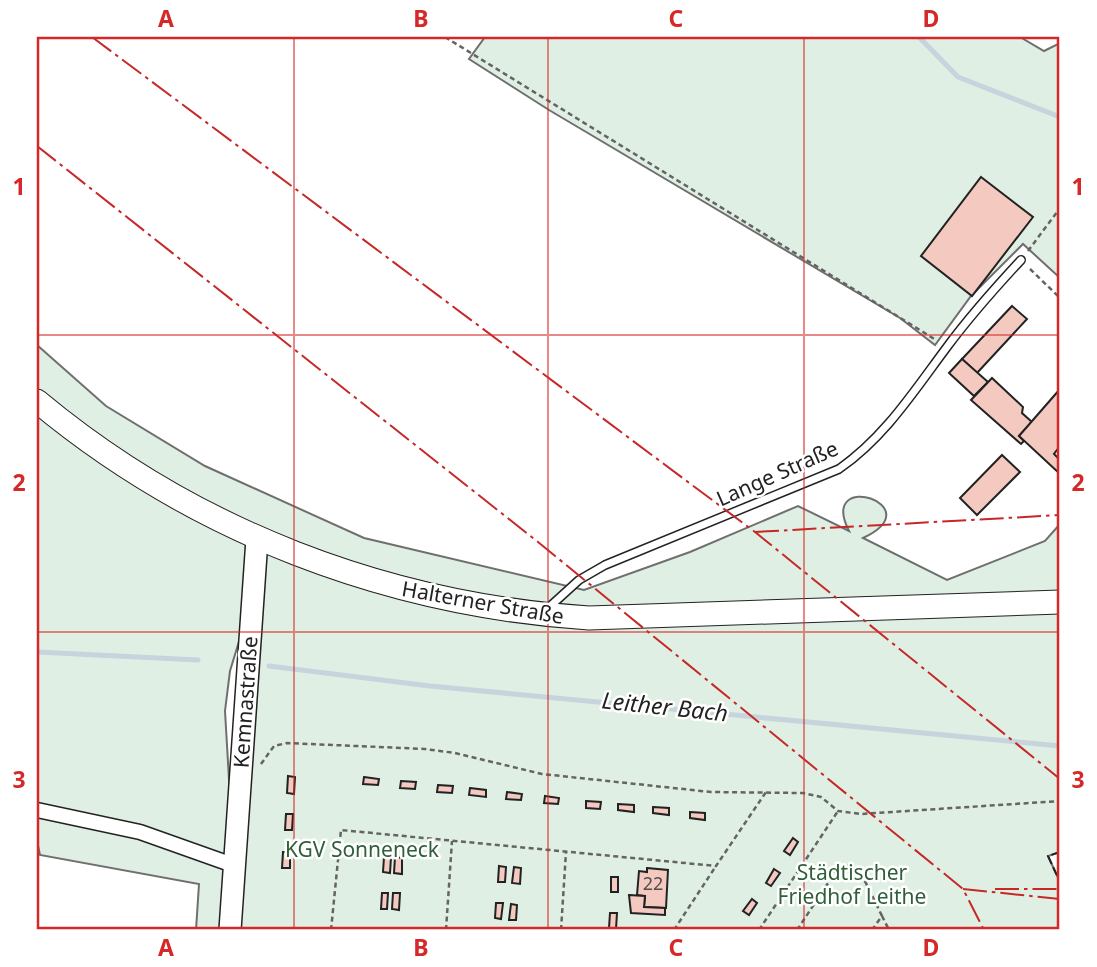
<svg xmlns="http://www.w3.org/2000/svg" width="1097" height="967" font-family="'Noto Sans',sans-serif">
<style>
.green{fill:#e0efe3;stroke:#6f6f6f;stroke-width:2}
.lines{fill:none;stroke-linecap:round;stroke-linejoin:round}
.stream{stroke:#c7d3dd;stroke-width:5}
.building{fill:#f3c9c0;stroke:#222;stroke-width:2}
.lane-casing{stroke:#222;stroke-width:10}
.street-casing{stroke:#222;stroke-width:17}
.secondary-casing{stroke:#222;stroke-width:24}
.primary-casing{stroke:#222;stroke-width:25}
.path{stroke:#646464;stroke-width:2.5;stroke-dasharray:5 3.5;stroke-linecap:butt}
.lane{stroke:#fff;stroke-width:7}
.street{stroke:#fff;stroke-width:14}
.secondary{stroke:#fff;stroke-width:21}
.primary{stroke:#fff;stroke-width:23}
.fence{stroke:#222;stroke-width:2;stroke-dasharray:9 3.5;stroke-linecap:butt}
.power{stroke:#c62828;stroke-width:2;stroke-dasharray:24 5 3.5 5;stroke-linecap:butt}
.grid{fill:none;stroke:#d62828;stroke-width:2;stroke-opacity:0.55}
.labels{text-anchor:middle;dominant-baseline:central;stroke-width:5;stroke-linejoin:round;paint-order:stroke}
.number-label{font-size:18px;fill:#564c4a}
.street-label{font-size:21px;fill:#222;stroke:#fff}
.park-label{font-size:21px;fill:#2f5e38;stroke:#fff}
.water-label{font-size:23px;font-style:italic;fill:#222;stroke:#fff}
.neatline{fill:none;stroke:#d62828;stroke-width:2.5}
.grid-label{font-size:23px;text-anchor:middle;font-weight:bold;fill:#d62828}
</style>
<rect width="100%" height="100%" fill="#fff"/>
<g class="green">
<path d="M485,37H1020L1044,51L1060,43V278L1023,244L971,296L935,345L900,318L549,110L469,59Z"/>
<path d="M37,345L106,406L205,466L364,538L584,590L690,552L798,506L849,531C817,468 934,505 863,538L947,580L1045,541L1060,524V598L541,611L255,540L251,602L230,671L225,711L233,848L257,541L531,617L1060,604V852L1048,856L1060,882V930H196L199,884L40,855L37,841Z"/>
</g>
<g class="lines">
<g class="stream">
<path d="M919,37L958,77L1060,117"/>
<path d="M37,652L198,660"/>
<path d="M269,666L430,686L1060,746"/>
</g>
</g>
<g class="building">
<path d="M981,177L1033,217L972,296L921,256Z"/>
<path d="M1012,306L1027,319L977,373L962,359Z"/>
<path d="M962,359L988,382L974,396L949,373Z"/>
<path d="M992,378L1023,407L1022,413L1032,422L1019,436L1024,441L1021,444L971,400Z"/>
<path d="M1060,389V446L1054,454L1060,460V474L1019,436Z"/>
<path d="M1002,455L1020,472L977,515L960,498Z"/>
<path d="M288,776L295,777L294,794L287,793Z"/>
<path d="M364,777L379,779L378,785L363,784Z"/>
<path d="M401,781L416,782L415,789L400,788Z"/>
<path d="M438,785L453,786L452,793L437,792Z"/>
<path d="M470,788L486,790V797L469,795Z"/>
<path d="M507,792L522,794L521,800L506,799Z"/>
<path d="M545,796L559,798L558,804L544,803Z"/>
<path d="M586,801L601,802L600,809L586,808Z"/>
<path d="M618,804L634,805V812L618,810Z"/>
<path d="M653,807L669,808V815L653,813Z"/>
<path d="M690,812L705,813V820L690,818Z"/>
<path d="M286,814H293L292,830H285Z"/>
<path d="M793,838L798,842L790,855L784,851Z"/>
<path d="M283,852H290V868H282Z"/>
<path d="M384,857H391L390,873L383,872Z"/>
<path d="M395,857L402,858V874L394,873Z"/>
<path d="M499,866L506,867L505,882H498Z"/>
<path d="M514,867L521,868L520,884L512,883Z"/>
<path d="M647,868L668,870L666,908L644,907L645,896L637,895L639,871L647,872Z"/>
<path d="M774,869L780,873L771,886L766,883Z"/>
<rect x="611" y="877" width="7" height="15"/>
<path d="M382,893H388L387,909H381Z"/>
<path d="M393,893H400L399,910L392,909Z"/>
<path d="M629,895L645,896L644,907L665,908V915L631,913Z"/>
<path d="M752,899L757,903L749,915L743,911Z"/>
<path d="M496,903H503L501,919L495,918Z"/>
<path d="M511,904L517,905L516,920H509Z"/>
<path d="M610,913H617L616,929L609,928Z"/>
</g>
<g class="lines">
<defs>
<path id="lane" d="M546,610L579,580L605,565L839,469C885,437 914,391 947,347C970,316 995,288 1021,260"/>
<path id="street" d="M37,810L140,832L233,865"/>
<path id="secondary" d="M230,930L257,539"/>
<path id="primary" d="M37,401C193,531 387,605 589,618L1060,602"/>
</defs>
<use href="#lane" class="lane-casing"/>
<use href="#street" class="street-casing"/>
<use href="#secondary" class="secondary-casing"/>
<use href="#primary" class="primary-casing"/>
<g class="path">
<path d="M445,37L936,340"/>
<path d="M1028,251L1060,208"/>
<path d="M1030,269L1060,298"/>
<path d="M261,764L274,746L287,743L425,749L455,753L542,774L711,792L803,793L821,797L838,811L861,814L1060,801"/>
<path d="M331,930L341,830L716,866L766,792"/>
<path d="M446,930L452,841"/>
<path d="M561,930L566,852"/>
<path d="M674,930L716,866"/>
<path d="M759,930L838,811"/>
<path d="M797,930L838,868L845,864L859,869L882,916"/>
<path d="M872,930L882,916L889,930"/>
</g>
<use href="#lane" class="lane"/>
<use href="#street" class="street"/>
<use href="#secondary" class="secondary"/>
<use href="#primary" class="primary"/>
<path class="fence" d="M1060,852L1048,856L1060,882"/>
<g class="power">
<path d="M92,37L755,532L1060,779"/>
<path d="M37,146L538,542L963,889L984,930"/>
<path d="M755,532L1060,515"/>
<path d="M963,889L1060,899"/>
<path d="M995,889H1060"/>
</g>
</g>
<path class="grid" d="M294,37V930M548,37V930M804,37V930M37,335H1060M37,632H1060"/>
<g class="labels">
<g class="number-label">
<text x="653" y="883">22</text>
</g>
<g class="street-label">
<text transform="translate(777 473) rotate(-24)">Lange Straße</text>
<text transform="translate(483 602) rotate(10)">Halterner Straße</text>
<text transform="translate(245 702) rotate(-86)">Kemnastraße</text>
</g>
<g class="park-label">
<text x="362" y="849">KGV Sonneneck</text>
<text x="852" y="872">Städtischer<tspan x="852" dy="24">Friedhof Leithe</tspan></text>
</g>
<g class="water-label">
<text transform="translate(665 706) rotate(6)">Leither Bach</text>
</g>
</g>
<rect width="1097" height="967" fill="none" stroke="#ffffff" stroke-width="77"/>
<rect x="38" y="38" width="1020" height="890" class="neatline"/>
<g class="grid-label">
<text x="166" y="27">A</text>
<text x="421" y="27">B</text>
<text x="676" y="27">C</text>
<text x="931" y="27">D</text>
<text x="19" y="195">1</text>
<text x="1078" y="195">1</text>
<text x="19" y="491">2</text>
<text x="1078" y="491">2</text>
<text x="19" y="788">3</text>
<text x="1078" y="788">3</text>
<text x="166" y="956">A</text>
<text x="421" y="956">B</text>
<text x="676" y="956">C</text>
<text x="931" y="956">D</text>
</g>
</svg>
